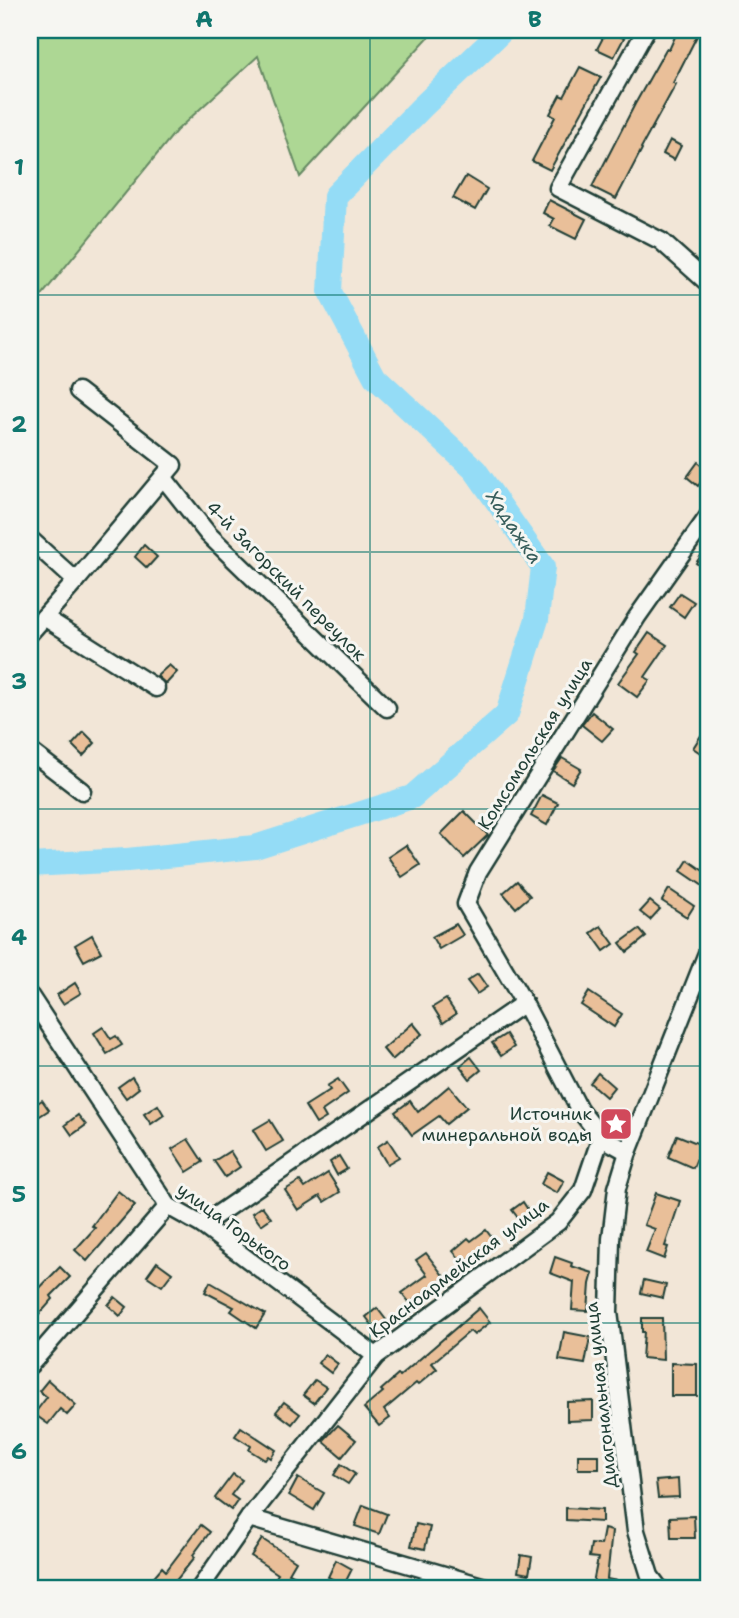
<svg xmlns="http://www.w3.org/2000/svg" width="739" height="1618" font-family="'Shantell Sans',sans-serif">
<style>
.green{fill:#add794;stroke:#668a64;stroke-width:2}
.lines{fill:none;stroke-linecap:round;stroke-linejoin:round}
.river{stroke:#94dcf6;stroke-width:24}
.building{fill:#e9bf99;stroke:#1f3d34;stroke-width:2}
.minor-casing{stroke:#1f3d34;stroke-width:21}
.minor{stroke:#f6f6f2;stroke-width:16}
.grid{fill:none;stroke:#0f766e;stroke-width:2;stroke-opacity:0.55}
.labels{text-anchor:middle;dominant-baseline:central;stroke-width:6;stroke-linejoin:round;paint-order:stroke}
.street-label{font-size:18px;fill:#1f3d34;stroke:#f6f6f2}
.poi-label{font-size:18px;fill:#1f3d34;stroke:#f6f6f2;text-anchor:end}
.water-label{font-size:19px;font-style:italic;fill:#365d5b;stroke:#f6f6f2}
.neatline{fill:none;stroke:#0f766e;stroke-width:2.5}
.grid-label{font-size:23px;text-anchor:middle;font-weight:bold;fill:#0f766e}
</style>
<rect width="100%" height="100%" fill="#f2e6d7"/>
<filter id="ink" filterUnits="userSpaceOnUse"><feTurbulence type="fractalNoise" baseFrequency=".0143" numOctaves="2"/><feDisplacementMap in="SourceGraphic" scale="14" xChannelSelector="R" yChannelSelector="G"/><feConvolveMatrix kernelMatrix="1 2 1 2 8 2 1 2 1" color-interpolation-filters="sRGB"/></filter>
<g filter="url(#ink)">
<path class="green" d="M30,30H435L300,177L258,56L176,131L30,310Z"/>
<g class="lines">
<path class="river" d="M30,865L127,860L255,847L412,797L507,714L537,619L543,567L475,470L375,377L330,292L335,196L422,107L503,30"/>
</g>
<g class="building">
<path d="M607,30L624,38L614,57L597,49Z"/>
<path d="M678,30H700L673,83L676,84L641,148L642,149L616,199L592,187L635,104L666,49L669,50Z"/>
<path d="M580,67L601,77L550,170L532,161L555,117L550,114L560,95L564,97Z"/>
<path d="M670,140L681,146L674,160L663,154Z"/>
<path d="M466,176L487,189L475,210L453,198Z"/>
<path d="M549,200L586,219L576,239L550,226L554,219L543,213Z"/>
<path d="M698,462L709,471L698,486L687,477Z"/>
<path d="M709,544V573L696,563Z"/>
<path d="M144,545L157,557L147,568L135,557Z"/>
<path d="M680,593L694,602L684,617L670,607Z"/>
<path d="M649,633L667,645L645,677L650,680L637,697L618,683L639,654L636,652Z"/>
<path d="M169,665L177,672L166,684L157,676Z"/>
<path d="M592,712L613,729L602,741L582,725Z"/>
<path d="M709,723V749L705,756L693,748Z"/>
<path d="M84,732L95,743L83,756L72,745Z"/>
<path d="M562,758L581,769L572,783L553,771Z"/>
<path d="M542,795L558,803L547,825L531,816Z"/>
<path d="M464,811L488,835L464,858L441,834Z"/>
<path d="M406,845L420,865L402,877L388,857Z"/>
<path d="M688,860L709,875V890L681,871Z"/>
<path d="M517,881L530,896L516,908L503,893Z"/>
<path d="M669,889L694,906L687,917L662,901Z"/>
<path d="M650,901L660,909L650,920L640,912Z"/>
<path d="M456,924L463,935L439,949L432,937Z"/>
<path d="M601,926L614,944L604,951L591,933Z"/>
<path d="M639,929L646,937L627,952L620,943Z"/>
<path d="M92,935L101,952L84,961L75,945Z"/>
<path d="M478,974L487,987L477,994L467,981Z"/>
<path d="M75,983L81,993L63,1004L57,995Z"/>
<path d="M589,992L622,1014L614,1027L581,1005Z"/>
<path d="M446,999L456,1014L443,1023L433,1007Z"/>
<path d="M413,1023L422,1034L392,1060L383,1049Z"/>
<path d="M103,1027L111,1039L116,1036L122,1045L107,1054L94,1033Z"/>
<path d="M506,1034L514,1047L501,1056L492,1043Z"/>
<path d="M471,1057L481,1070L470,1079L460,1066Z"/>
<path d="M598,1073L614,1087L606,1097L590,1083Z"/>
<path d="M132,1077L139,1088L126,1098L118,1087Z"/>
<path d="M338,1079L348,1093L322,1111L326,1118L316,1124L305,1106L330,1090L327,1086Z"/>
<path d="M449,1086L467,1107L446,1124L439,1116L412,1135L395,1112L410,1101L418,1112Z"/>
<path d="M42,1100L49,1110L35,1119L30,1108Z"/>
<path d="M158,1105L164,1115L151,1124L144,1114Z"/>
<path d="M78,1115L86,1125L72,1135L65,1125Z"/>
<path d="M270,1120L283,1141L266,1151L253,1130Z"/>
<path d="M677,1135L702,1145L693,1168L668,1157Z"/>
<path d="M188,1139L203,1162L187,1172L172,1149Z"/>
<path d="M388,1140L399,1157L387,1164L377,1147Z"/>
<path d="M230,1151L240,1167L225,1177L214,1161Z"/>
<path d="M339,1156L347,1169L337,1175L330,1162Z"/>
<path d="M547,1172L564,1181L557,1193L541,1184Z"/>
<path d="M328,1173L340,1192L324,1202L320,1196L298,1210L285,1190L300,1181L305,1188Z"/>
<path d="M118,1191L135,1205L87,1261L75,1250L95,1228L92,1226Z"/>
<path d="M656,1193L680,1201L665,1246L668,1247L664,1259L646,1252L655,1229L644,1225Z"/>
<path d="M523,1202L532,1216L522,1223L512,1210Z"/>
<path d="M262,1206L271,1218L261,1225L252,1213Z"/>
<path d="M486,1230L495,1242L485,1247L464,1264L453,1251L468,1238L471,1241Z"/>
<path d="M426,1253L445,1278L410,1303L402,1293L427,1275L416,1260Z"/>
<path d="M555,1257L572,1263L571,1266L593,1273L590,1284L588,1311L572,1310L574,1282L550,1273Z"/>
<path d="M157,1262L172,1273L162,1286L147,1276Z"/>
<path d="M60,1267L70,1277L51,1296L53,1299L38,1316L30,1307V1298Z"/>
<path d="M644,1280L666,1285L663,1298L641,1293Z"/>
<path d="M210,1282L265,1314L256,1328L231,1311L234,1307L205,1292Z"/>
<path d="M115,1297L127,1307L120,1316L108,1305Z"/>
<path d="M377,1308L387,1321L376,1330L366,1317Z"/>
<path d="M479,1308L490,1322L474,1335L470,1331L432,1363L437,1369L418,1385L416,1383L384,1410L390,1418L379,1426L364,1408L383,1392L381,1390L398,1375L400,1376Z"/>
<path d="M642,1318H662L663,1360L642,1358L644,1332H642Z"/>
<path d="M564,1332L590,1337L585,1364L559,1360Z"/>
<path d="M325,1354L338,1364L331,1373L318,1363Z"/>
<path d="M671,1363L697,1364V1396H671Z"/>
<path d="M48,1380L76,1405L67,1415L60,1409L48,1424L34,1414L47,1397L39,1391Z"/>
<path d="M315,1380L326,1387L314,1403L303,1395Z"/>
<path d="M593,1401V1420L567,1421V1402Z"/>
<path d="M284,1402L300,1414L292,1424L276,1412Z"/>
<path d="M338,1425L356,1440L342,1457L323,1441Z"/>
<path d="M241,1427L276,1450L271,1458L268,1456L265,1460L249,1450L251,1446L235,1436Z"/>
<rect x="578" y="1455" width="21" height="14"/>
<path d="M341,1464L355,1474L348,1484L334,1475Z"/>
<path d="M233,1474L242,1480L231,1495L238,1500L231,1510L215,1498Z"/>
<path d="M298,1478L324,1493L314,1510L289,1495Z"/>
<path d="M678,1479L679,1497L658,1498L656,1481Z"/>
<path d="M363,1505L387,1514L379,1534L355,1526Z"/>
<path d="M566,1508L602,1510V1522L566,1520Z"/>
<path d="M694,1516L695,1538H671L670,1517Z"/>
<path d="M416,1524L430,1527L425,1549L411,1546Z"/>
<path d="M201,1525L210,1532L193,1555L195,1557L170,1588H144L162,1567L166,1571Z"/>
<path d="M604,1529L612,1531L607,1579L628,1583V1588H592L598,1558L589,1557L591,1544L601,1545Z"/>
<path d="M262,1539L296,1561L289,1573L321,1588H292L275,1579L278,1574L251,1556Z"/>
<path d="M521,1555L532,1557L529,1574L518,1572Z"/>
<path d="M336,1560L352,1569L344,1585L328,1577Z"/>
</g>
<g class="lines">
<defs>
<g id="minor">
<path d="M646,30L558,188L661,241L709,284"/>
<path d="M163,477L208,534L387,708"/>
<path d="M30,539L76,581"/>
<path d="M44,617L156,688"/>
<path d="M30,633L76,581L173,465L78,391"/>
<path d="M30,751L82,791"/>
<path d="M30,996L168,1206L202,1225L376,1356"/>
<path d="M601,1137L579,1109L524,1003L466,904L478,872L637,617L709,515"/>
<path d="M202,1225L524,1003"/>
<path d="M30,1365L168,1206"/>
<path d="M249,1518L489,1588"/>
<path d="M200,1588L249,1518L376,1356L558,1222L583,1190L601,1137L628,1152"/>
<path d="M659,1588L650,1576L636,1531L609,1312L611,1239L617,1188L628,1152L709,948"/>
</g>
</defs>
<use href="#minor" class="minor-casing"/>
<use href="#minor" class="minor"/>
</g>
</g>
<path class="grid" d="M370,30V1588M30,295H709M30,552H709M30,809H709M30,1066H709M30,1323H709"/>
<defs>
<symbol id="sight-square" viewBox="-11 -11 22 22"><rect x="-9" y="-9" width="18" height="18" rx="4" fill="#d1495b" stroke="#f6f6f2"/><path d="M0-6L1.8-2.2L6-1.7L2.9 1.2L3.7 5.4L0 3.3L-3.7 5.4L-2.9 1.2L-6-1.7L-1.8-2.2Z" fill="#fff"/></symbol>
</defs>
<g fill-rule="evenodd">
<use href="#sight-square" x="597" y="1105" width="38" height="38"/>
</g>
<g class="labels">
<g class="street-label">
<text transform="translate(286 581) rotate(45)">4-й Загорский переулок</text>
<text transform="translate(535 744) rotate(-58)">Комсомольская улица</text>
<text transform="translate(234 1227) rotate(36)">улица Горького</text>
<text transform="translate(459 1268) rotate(-37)">Красноармейская улица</text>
<text transform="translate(601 1395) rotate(-96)">Диагональная улица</text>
</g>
<g class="poi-label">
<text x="592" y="1114">Источник<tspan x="592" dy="21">минеральной воды</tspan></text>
</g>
<g class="water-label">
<text transform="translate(514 527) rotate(56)">Хадажка</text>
</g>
</g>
<rect width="739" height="1618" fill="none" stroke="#f6f6f2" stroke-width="77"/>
<rect x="38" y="38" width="662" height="1542" class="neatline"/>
<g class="grid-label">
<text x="204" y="27">A</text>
<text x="535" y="27">B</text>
<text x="19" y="175">1</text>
<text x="19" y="432">2</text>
<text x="19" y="689">3</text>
<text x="19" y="945">4</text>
<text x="19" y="1202">5</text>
<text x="19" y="1459">6</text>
</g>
</svg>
